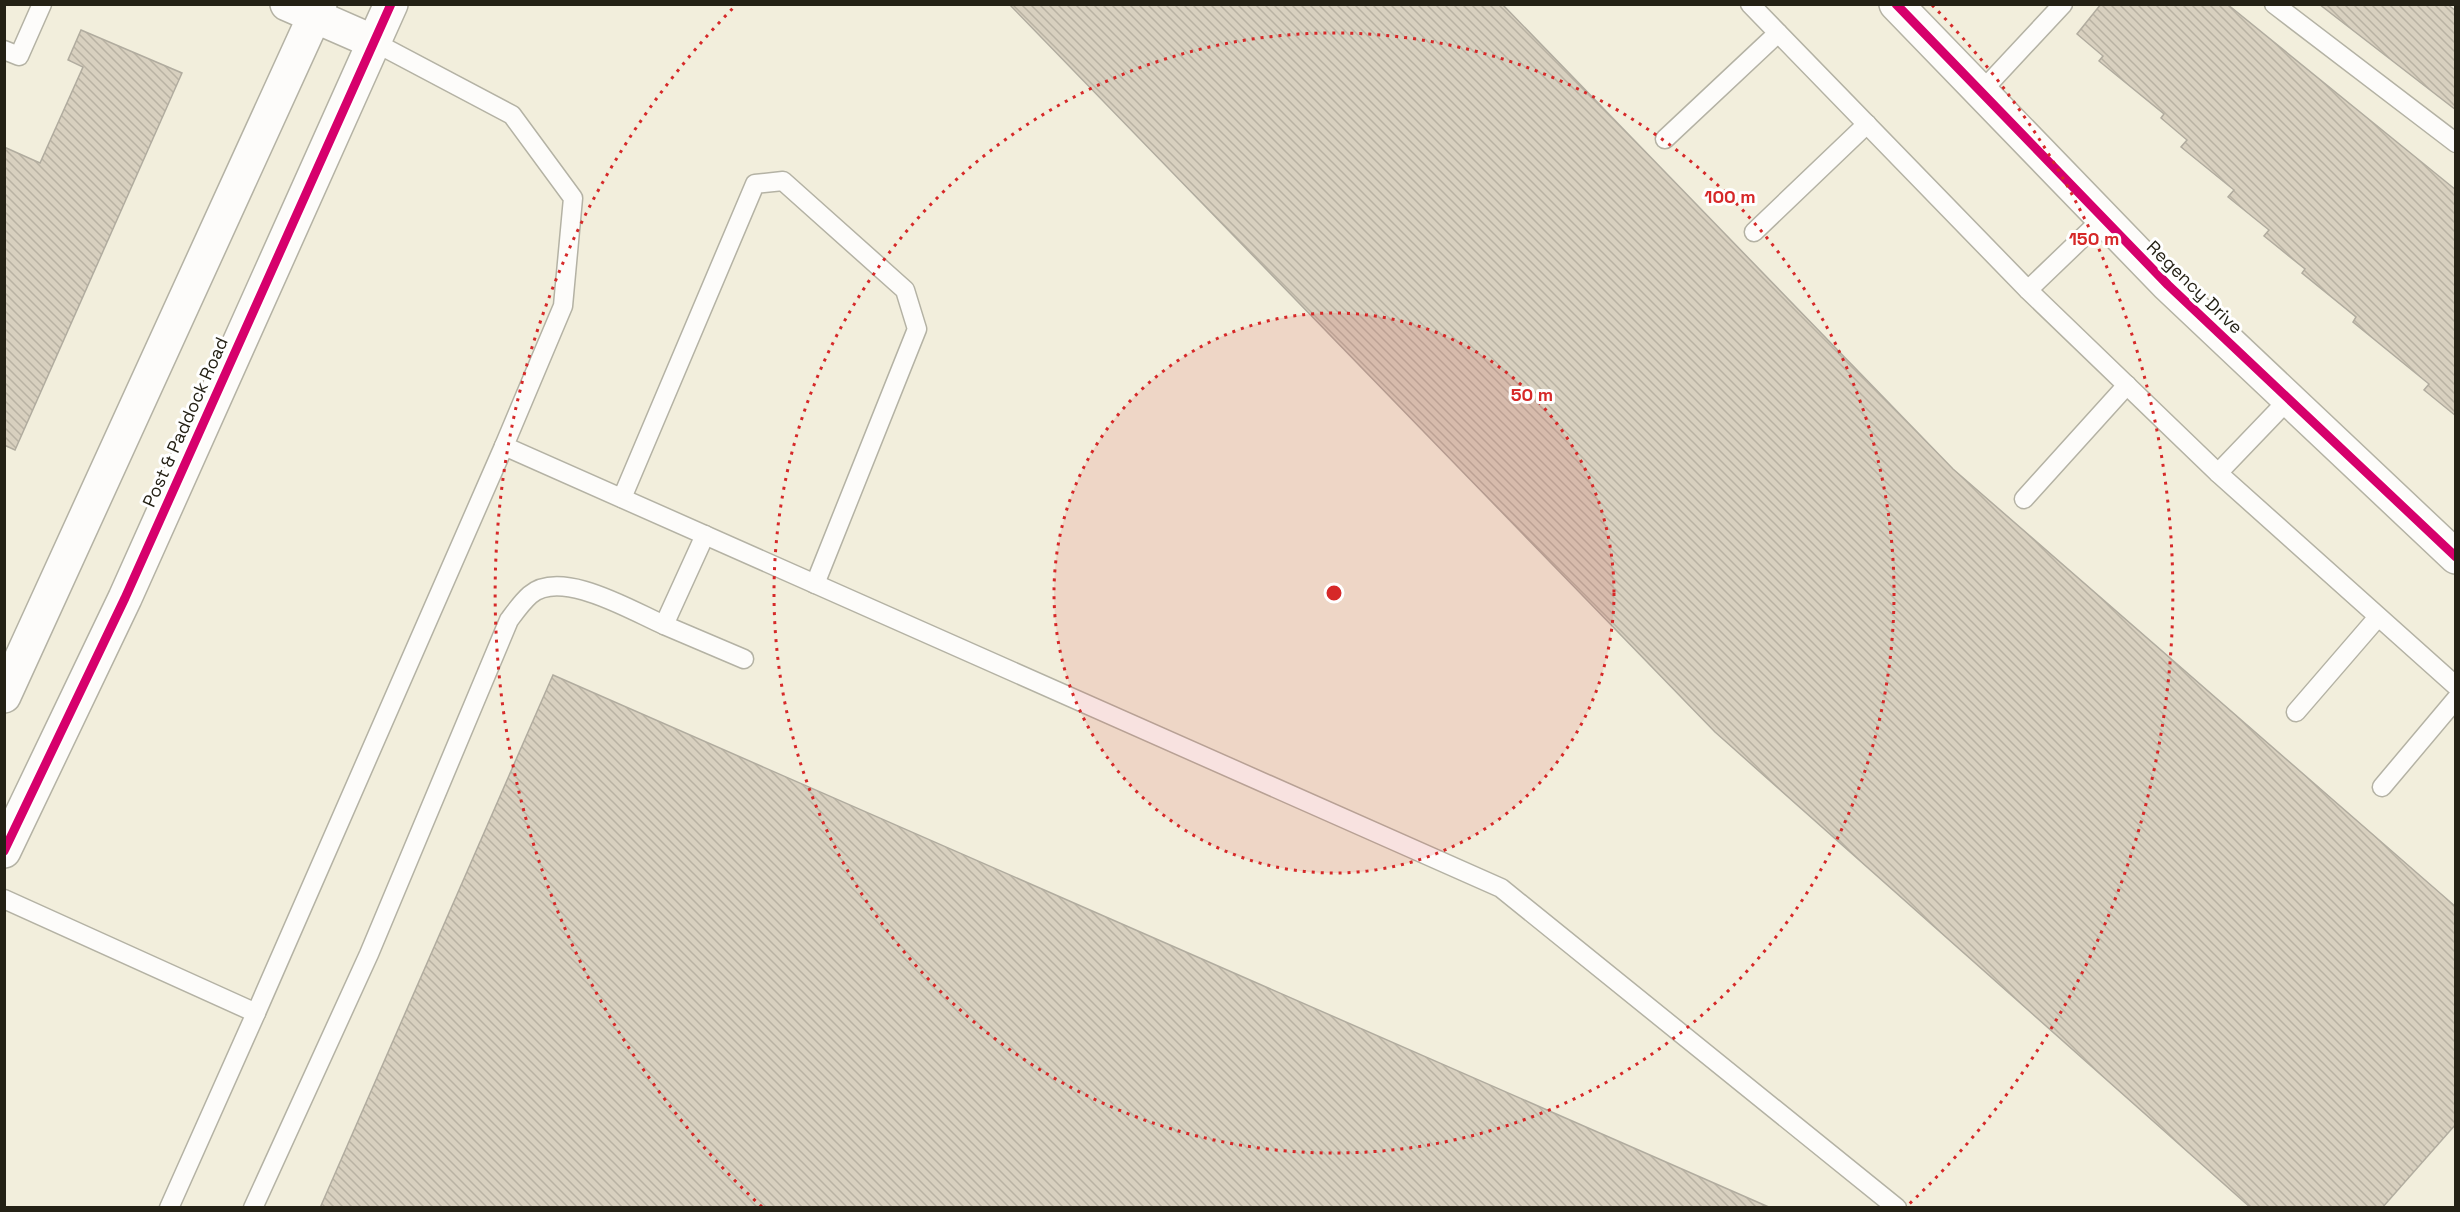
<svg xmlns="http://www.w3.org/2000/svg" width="2460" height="1212" font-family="'Space Grotesk',sans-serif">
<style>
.building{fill:url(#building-back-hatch);stroke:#b1ac9f;stroke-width:1.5}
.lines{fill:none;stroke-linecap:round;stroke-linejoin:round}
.service-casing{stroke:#b4b2a4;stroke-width:21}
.minor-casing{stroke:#b4b2a4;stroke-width:36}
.tertiary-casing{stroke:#b4b2a4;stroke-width:36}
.service{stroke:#fdfcfa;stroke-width:18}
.minor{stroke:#fdfcfa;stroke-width:33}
.tertiary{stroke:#fdfcfa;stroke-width:33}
.cycleway-casing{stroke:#fff;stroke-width:13}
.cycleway{stroke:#d6006c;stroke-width:9}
.ring{fill:none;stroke:#d62828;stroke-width:3;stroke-dasharray:3 6}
.labels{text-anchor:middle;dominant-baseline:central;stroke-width:6;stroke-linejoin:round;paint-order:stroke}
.street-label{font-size:18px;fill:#242115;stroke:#fff}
.centre{fill:#d62828;stroke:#fff;stroke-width:3}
.ring-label{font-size:18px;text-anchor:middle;font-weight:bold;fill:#d62828;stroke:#fff;stroke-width:6;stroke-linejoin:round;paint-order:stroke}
</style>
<defs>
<pattern id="building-back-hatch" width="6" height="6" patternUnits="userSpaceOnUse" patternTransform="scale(1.5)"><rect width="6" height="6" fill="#d8d0bf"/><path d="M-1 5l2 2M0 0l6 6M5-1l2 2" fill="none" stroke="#b9b2a3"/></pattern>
</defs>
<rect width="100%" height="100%" fill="#f2eedc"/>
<g class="building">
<path d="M1009,4H1502L1953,469L2456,907V1124L2382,1208H2251L1715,732Z"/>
<path d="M2101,4H2227L2456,190V416L2424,390L2429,384L2353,322L2356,317L2302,273L2305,269L2264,236L2269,230L2228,197L2234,190L2181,147L2187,140L2161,118L2164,114L2099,61L2103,56L2077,34Z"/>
<path d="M2319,4H2447L2456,11V110Z"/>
<path d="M81,30L182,73L15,450L4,445V147L40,163L83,67L68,60Z"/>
<path d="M553,675L1771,1208H320Z"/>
</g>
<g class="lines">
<defs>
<g id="service">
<path d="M1750,4L2028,290L2103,218"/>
<path d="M2274,4L2456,143"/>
<path d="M374,42L512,115L573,198L563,306L504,446L1501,888L1897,1208"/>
<path d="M4,50L19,56L42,4"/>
<path d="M1981,92L2063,4"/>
<path d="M1665,139L1778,33"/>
<path d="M1754,232L1867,124"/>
<path d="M2028,290L2218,473L2289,399"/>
<path d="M2218,473L2456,686"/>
<path d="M622,498L755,184L783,181L905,290L917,329L815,584"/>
<path d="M2024,499L2127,385"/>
<path d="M705,535L664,625L744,659"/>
<path d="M2296,712L2378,617"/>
<path d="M2382,787L2456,699"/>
<path d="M4,899L256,1013L504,446"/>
<path d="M169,1208L256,1013"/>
<path d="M253,1208L369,954L509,620C515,612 522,602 530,595C561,568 632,611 664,625"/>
</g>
<g id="minor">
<path d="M287,4L374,42"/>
<path d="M1896,4L2168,285L2456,557"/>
</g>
<g id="tertiary">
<path d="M4,696L320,4"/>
<path d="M4,851L125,598L391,4"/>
</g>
</defs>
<use href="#service" class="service-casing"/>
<use href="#minor" class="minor-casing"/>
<use href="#tertiary" class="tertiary-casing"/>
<use href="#service" class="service"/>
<use href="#minor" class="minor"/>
<use href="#tertiary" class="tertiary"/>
<defs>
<g id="cycleway">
<path d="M1896,4L2168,285L2456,557"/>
<path d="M4,851L125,598L391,4"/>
</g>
</defs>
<use href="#cycleway" class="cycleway-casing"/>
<use href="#cycleway" class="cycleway"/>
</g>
<circle cx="1334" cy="593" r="280" fill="#d62828" fill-opacity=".12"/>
<g class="ring">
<circle cx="1334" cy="593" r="280"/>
<circle cx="1334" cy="593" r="560"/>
<path d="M762 1207A839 839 0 0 1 736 5M1932 5A839 839 0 0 1 1906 1207"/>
</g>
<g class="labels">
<g class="street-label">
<text transform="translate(2195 287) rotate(44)">Regency Drive</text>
<text transform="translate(185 422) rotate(-66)">Post &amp; Paddock Road</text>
</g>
</g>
<circle cx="1334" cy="593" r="9" class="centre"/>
<g class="ring-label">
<text x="1730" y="203">100 m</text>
<text x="2094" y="245">150 m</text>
<text x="1532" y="401">50 m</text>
</g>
<rect width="2460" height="1212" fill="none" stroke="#242115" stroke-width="12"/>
</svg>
